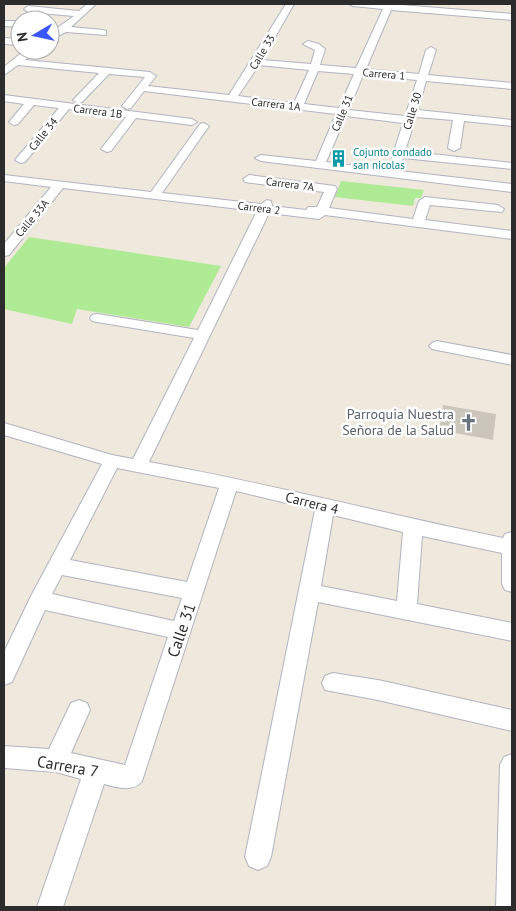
<svg xmlns="http://www.w3.org/2000/svg" width="516" height="911" font-family="'PT Sans',sans-serif">
<style>
.green{fill:#aeeb94}
.building{fill:#cac6bb}
.lines{fill:none;stroke-linecap:round;stroke-linejoin:round}
.minor-casing{stroke:#b1b3c1;stroke-width:2}
.minor{fill:#fff;fill-rule:evenodd}
.labels{text-anchor:middle;dominant-baseline:central;stroke-width:5;stroke-linejoin:round;paint-order:stroke}
.far-street-label{font-size:11px;fill:#2c2c2c;stroke:#fff}
.far-culture-label{font-size:11px;fill:#0d838f;stroke:#fff;text-anchor:start}
.worship-label{font-size:14px;fill:#5b616d;stroke:#fff;text-anchor:end}
.street-label{font-size:14px;fill:#2c2c2c;stroke:#fff}
.near-street-label{font-size:16px;fill:#2c2c2c;stroke:#fff}
</style>
<rect width="100%" height="100%" fill="#efe8dd"/>
<g class="green">
<path d="M341,181L424,190L421,198H415L413,206L335,197Z"/>
<path d="M29,237L221,266L189,327L77,309L72,324L4,309V268Z"/>
</g>
<path class="building" d="M443,405L496,414L493,440L439,430Z"/>
<g class="lines">
<defs>
<g id="minor">
<path d="M87,4H96L71,27L103,30L106,31V35L66,32L50,40V33L74,16L28,12L24,9L28,6L79,11Z"/>
<path d="M286,4H294L262,60L311,64L315,50L303,44L308,41L319,44L325,49L320,65L356,68L383,9L353,6L349,4H389L512,14V20L391,10L366,69L419,74L426,50L431,47L436,50L428,75L512,83V89L426,81L418,110L512,120V126L464,121L460,148L454,151L448,148L453,120L416,117L405,151L512,163V169L403,158L399,171L512,184V192L261,161L255,158L261,155L316,161L336,114L144,91L131,108L127,109L122,106L145,77L109,74L82,102L78,103L73,100L99,73L18,65L4,75V67L25,50H36L25,60L150,72L156,76L148,86L229,95ZM259,65L309,70L294,103L238,96ZM318,71L354,74L339,108L304,104ZM363,75L417,80L405,116L349,110ZM346,116L403,123L388,170L326,162Z"/>
<path d="M6,21H20V27L4,26V22Z"/>
<path d="M4,38L20,39V45L4,44Z"/>
<path d="M4,95L192,119L197,122L192,125L136,118L111,151L107,152L101,149L126,117L69,109L25,162L21,163L15,160L59,108L34,105L18,124L14,125L9,122L24,104L4,101Z"/>
<path d="M204,123L209,126L162,193L261,204L267,200L271,201L272,206L306,210L308,207H317L324,192L245,182L243,179L249,175L335,186L337,189L329,208L413,219L419,201L425,197L498,205L504,209L502,212L430,205L425,220L512,231V239L325,215L319,219L269,213L149,462C268,483 385,514 503,538L505,534L512,532V592L505,590L502,584V553L422,536L417,604L512,623V641L318,602L271,857L267,866L258,870L249,866L245,857L315,510L236,491L142,781C133,793 116,787 104,784L63,907H37L81,779L56,772L4,768V746L49,749L71,703L79,700L87,703L90,710L71,753L125,765L168,637L45,610L12,682L4,685V652L32,594L102,464L4,435V423L112,455L133,459L194,338L97,322L92,321L90,318L92,315L97,314L198,330L257,211L63,188L9,255L4,256V244L51,187L4,181V175L151,192L200,124ZM117,468L219,488L187,582L70,560ZM333,515L403,532L397,601L321,586ZM62,575L182,598L174,621L52,594Z"/>
<path d="M437,341L512,355V365L432,349L429,346L432,343Z"/>
<path d="M333,673L378,680L512,710V731L378,700L325,690L322,683L325,676Z"/>
<path d="M512,754V907H496L500,765L504,757Z"/>
</g>
</defs>
<use href="#minor" class="minor-casing"/>
<use href="#minor" class="minor"/>
</g>
<defs>
<symbol id="building-bare" viewBox="-9 -9 18 18"><path d="M-4-6H4V6H1V3H-1V6H-4ZM-2.5-4.3h1.7v1.8h-1.7ZM.8-4.3h1.7v1.8H.8ZM-2.5-1h1.7V.8h-1.7ZM.8-1h1.7V.8H.8Z" fill="#0f9aa8" stroke="#fff" stroke-width="2.5" paint-order="stroke"/></symbol>
<symbol id="church-bare" viewBox="-9 -9 18 18"><path d="M-1.2-6h2.4v3.5h3.3v2.4h-3.3V6h-2.4V-.1h-3.3v-2.4h3.3Z" fill="#6b7280" stroke="#fff" stroke-width="2.5" paint-order="stroke"/></symbol>
</defs>
<g fill-rule="evenodd">
<use href="#building-bare" x="326" y="146" width="25" height="25"/>
<use href="#church-bare" x="456" y="410" width="25" height="25"/>
</g>
<g class="labels">
<g class="far-street-label">
<text transform="translate(262 52) rotate(-59)">Calle 33</text>
<text transform="translate(384 74) rotate(5)">Carrera 1</text>
<text transform="translate(276 104) rotate(6)">Carrera 1A</text>
<text transform="translate(98 111) rotate(7)">Carrera 1B</text>
<text transform="translate(412 111) rotate(-73)">Calle 30</text>
<text transform="translate(342 113) rotate(-67)">Calle 31</text>
<text transform="translate(43 134) rotate(-51)">Calle 34</text>
<text transform="translate(290 184) rotate(7)">Carrera 7A</text>
<text transform="translate(259 208) rotate(7)">Carrera 2</text>
<text transform="translate(32 218) rotate(-50)">Calle 33A</text>
</g>
<g class="far-culture-label">
<text x="353" y="152">Cojunto condado<tspan x="353" dy="13">san nicolas</tspan></text>
</g>
<g class="worship-label">
<text x="454" y="414">Parroquia Nuestra<tspan x="454" dy="16">Señora de la Salud</tspan></text>
</g>
<g class="street-label">
<text transform="translate(312 503) rotate(14)">Carrera 4</text>
</g>
<g class="near-street-label">
<text transform="translate(181 630) rotate(-71)">Calle 31</text>
<text transform="translate(68 766) rotate(10)">Carrera 7</text>
</g>
</g>
<rect width="516" height="911" fill="none" stroke="#2c2c2c" stroke-width="10"/>
<g transform="translate(35 35) rotate(261)"><circle r="24" fill="#ffffff" stroke="#ababab"/>
<path d="M0-4L9 19L0 12L-9 19Z" fill="#3a57ff"/>
<text y="-8" font-size="14" font-weight="bold" text-anchor="middle" fill="#2c2c2c">N</text>
</g>
</svg>
